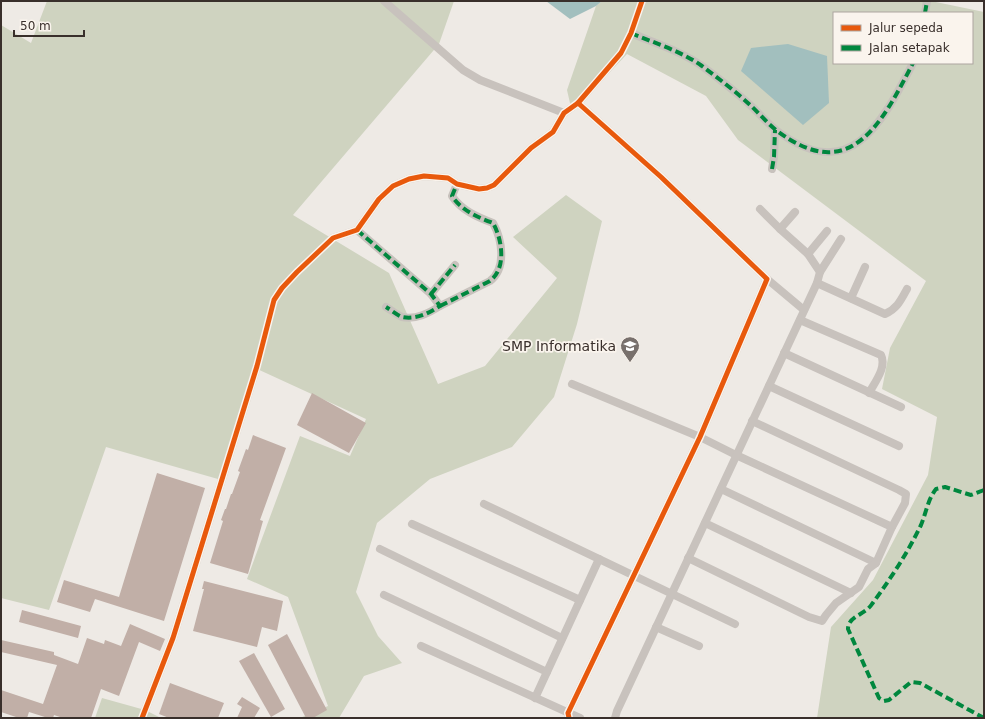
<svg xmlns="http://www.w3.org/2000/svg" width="985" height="719" font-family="'DejaVu Sans',sans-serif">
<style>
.green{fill:#cfd3c0;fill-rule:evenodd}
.water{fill:#a2bfbe}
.building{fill:#c1afa7}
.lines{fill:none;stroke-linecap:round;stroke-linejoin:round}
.street{stroke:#c8c2bd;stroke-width:8}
.quiet{stroke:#00873e;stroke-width:4;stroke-dasharray:8 4;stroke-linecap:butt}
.cycleway-casing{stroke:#faf4ed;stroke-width:8}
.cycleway{stroke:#e8590c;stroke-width:5}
.labels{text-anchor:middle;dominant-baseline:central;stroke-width:3.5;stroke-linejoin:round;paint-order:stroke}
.poi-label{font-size:14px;fill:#392f2b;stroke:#faf4ed;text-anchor:end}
</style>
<rect width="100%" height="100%" fill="#eeeae5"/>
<g class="green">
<path d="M47,1H454L439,44L293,215L389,273L438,384L485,366L557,278L513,237L566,195L602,221L577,324L554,397L512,447L430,479L377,523L356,592L378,636L402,663L364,676L339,718H300L328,706L288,597L247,579L300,436L350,456L366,419L255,368L218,479L106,447L49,610L1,598V25L31,43Z"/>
<path d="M602,1H931L984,12V718H817L831,627L873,580L928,475L937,417L882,389L890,348L926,281L738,140L706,96L627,54L572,112L567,90L596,6ZM834,13H972V63H834Z"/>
<path d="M102,698L145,710L161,718H95Z"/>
</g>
<g class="water">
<path d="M546,1H602L596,6L570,19Z"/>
<path d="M788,44L827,56L829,103L803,125L741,71L751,48Z"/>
</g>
<g class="building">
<path d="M312,393L366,423L349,453L297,425Z"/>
<path d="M253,435L286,448L260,520L263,521L248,574L210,563L223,521L221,520L225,509H226L231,494H232L240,472L238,471L246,449L248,450Z"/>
<path d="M157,473L205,488L164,621L95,599L90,612L57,602L64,580L119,597Z"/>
<path d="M204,581L283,601L277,631L262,627L257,647L193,631L204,589H202Z"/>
<path d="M22,610L81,626L78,638L19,622Z"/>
<path d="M130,624L165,639L160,651L139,642L119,696L101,689L91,718H63L54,715L53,718H48L29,712L27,718H19L1,712V690L43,704L57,665L1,652V640L54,652V655L78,664L87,638L104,644L105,640L121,646Z"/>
<path d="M287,634L327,710L313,718H306L268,645Z"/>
<path d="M254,653L285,709L271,717L239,661Z"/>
<path d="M170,683L224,703L218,718H169L159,714Z"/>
<path d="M242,697L260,708L254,718H237L242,707L237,704Z"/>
</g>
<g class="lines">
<g class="street">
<path d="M384,1L463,70L480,80L564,113"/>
<path d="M925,13L927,1"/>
<path d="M631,33C654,43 681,51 702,66C718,78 735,91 749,104C758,112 766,122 776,130C850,187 882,123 913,63"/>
<path d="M772,169L774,157L775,130"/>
<path d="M780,229L795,212"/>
<path d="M357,230L431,294L440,306C429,313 416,320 402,317C397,315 391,310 386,307"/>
<path d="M808,254L827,231"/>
<path d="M820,272L841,239"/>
<path d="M767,279L804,310"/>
<path d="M817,283L885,314C897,309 901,300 907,289"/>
<path d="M431,294L455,265"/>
<path d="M851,298L865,267"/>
<path d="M440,306L490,281C507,268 502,239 493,223C477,217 461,210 452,196L457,184"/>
<path d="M800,320L881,355C887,367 875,382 869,393"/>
<path d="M784,353L901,407"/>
<path d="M572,384L700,437L736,455L892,527"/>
<path d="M769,386L899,446"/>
<path d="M721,489L876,563"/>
<path d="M484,504L735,624"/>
<path d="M705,523L851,593"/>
<path d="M412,524L580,600"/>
<path d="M380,549L562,638"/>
<path d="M688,558L809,617L822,621L826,615L836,603L859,587L868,569L876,563L892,527L905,503L906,494L899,490L752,421"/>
<path d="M384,595L547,672"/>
<path d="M656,627L699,646"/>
<path d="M421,646L580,718"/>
<path d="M535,698L599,559"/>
<path d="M142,718L173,638L257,366L274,300L282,288L297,272L333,238L357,230L379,199L393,186L409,179L424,176L448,178L457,184L479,189L487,188L494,185L531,148L553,132L564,113L578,103L621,53L631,33L642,1"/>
<path d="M569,718L568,713L700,437L767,279L661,177L578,103"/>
<path d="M615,718L617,711L817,283L820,272L808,254L780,229L760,209"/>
</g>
<g class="quiet">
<path d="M925,13L927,1"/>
<path d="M631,33C654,43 681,51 702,66C718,78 735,91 749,104C758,112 766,122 776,130C850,187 882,123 913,63"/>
<path d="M772,169L774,157L775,130"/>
<path d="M357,230L431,294L440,306C429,313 416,320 402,317C397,315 391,310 386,307"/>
<path d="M431,294L455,265"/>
<path d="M440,306L490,281C507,268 502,239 493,223C477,217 461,210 452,196L457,184"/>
<path d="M984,490L971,495L945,487L936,489C928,499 926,513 921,525C907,554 891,578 872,604C865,615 848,616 848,629L879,698L884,701L889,700L911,682L920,683L984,718"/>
</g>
<defs>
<g id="cycleway">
<path d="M142,718L173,638L257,366L274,300L282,288L297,272L333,238L357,230L379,199L393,186L409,179L424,176L448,178L457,184L479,189L487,188L494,185L531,148L553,132L564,113L578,103L621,53L631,33L642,1"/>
<path d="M569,718L568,713L700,437L767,279L661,177L578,103"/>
</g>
</defs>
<use href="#cycleway" class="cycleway-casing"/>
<use href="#cycleway" class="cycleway"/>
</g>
<defs>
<symbol id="school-pin" viewBox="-11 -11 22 30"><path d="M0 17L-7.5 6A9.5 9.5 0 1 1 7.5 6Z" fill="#78706c" stroke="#faf4ed"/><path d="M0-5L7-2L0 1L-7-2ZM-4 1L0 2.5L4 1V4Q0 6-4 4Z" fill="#fff"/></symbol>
</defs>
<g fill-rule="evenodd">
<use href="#school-pin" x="619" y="335" width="22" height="30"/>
</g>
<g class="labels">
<g class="poi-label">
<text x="616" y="346">SMP Informatika</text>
</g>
</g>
<rect width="985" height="719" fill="none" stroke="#392f2b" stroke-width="4"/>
<rect x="833" y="12" width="140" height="52" fill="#faf4ed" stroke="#ada59f"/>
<rect x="841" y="25" width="20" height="6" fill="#e8590c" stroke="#ada59f"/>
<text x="869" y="32" font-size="12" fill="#392f2b">Jalur sepeda</text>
<rect x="841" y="45" width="20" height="6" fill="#00873e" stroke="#ada59f"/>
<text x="869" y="52" font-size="12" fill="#392f2b">Jalan setapak</text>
<path d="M14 30v6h70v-6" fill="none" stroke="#392f2b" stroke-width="2"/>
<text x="20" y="30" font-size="12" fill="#392f2b" stroke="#faf4ed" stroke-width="3" paint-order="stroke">50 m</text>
</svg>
